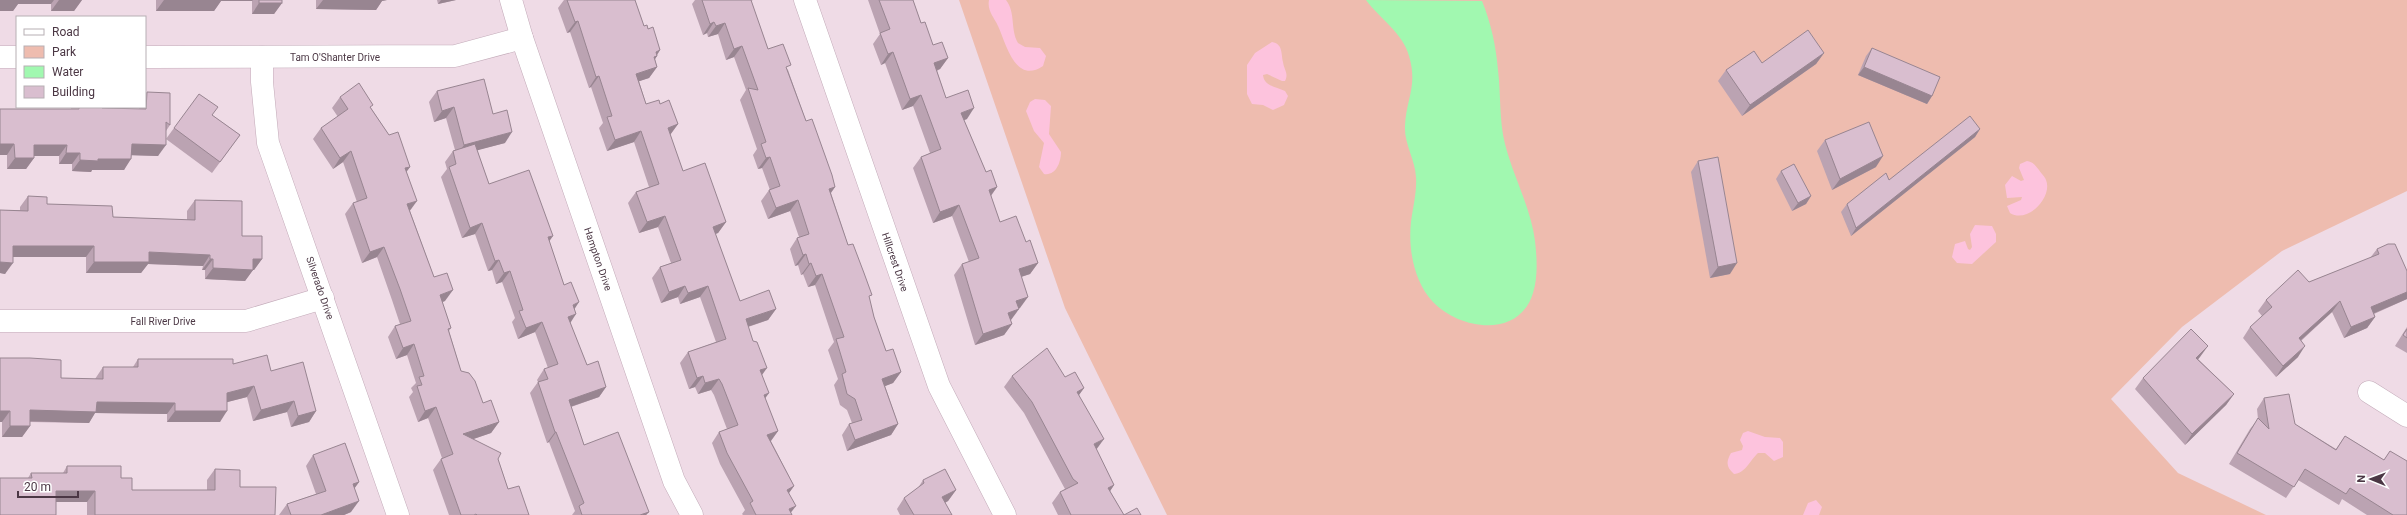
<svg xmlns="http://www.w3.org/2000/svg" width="2407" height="515" font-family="Roboto,sans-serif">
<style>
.residential{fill:#efdbe6;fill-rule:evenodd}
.green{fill:#eebcaf}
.sand{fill:#fdc3dd}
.water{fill:#a1f8b0}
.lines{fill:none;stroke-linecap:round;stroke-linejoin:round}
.minor-casing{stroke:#c3abb9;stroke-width:23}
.minor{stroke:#fff;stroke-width:22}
.wall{fill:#bba3b2}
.shaded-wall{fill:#988591}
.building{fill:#d9becf;stroke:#988591}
.labels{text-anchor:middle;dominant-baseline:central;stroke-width:4;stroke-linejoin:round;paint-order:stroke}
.street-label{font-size:10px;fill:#4b3744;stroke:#fff}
</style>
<rect width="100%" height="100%" fill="#f6eaf1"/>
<path class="residential" d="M0,0H2407V515H0ZM17,17H145V107H17Z"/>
<path class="green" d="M959,0H2407V191L2282,251L2182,327L2111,399L2178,473L2266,515H1167L1065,308Z"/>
<g class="sand">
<path d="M989,0H1006C1016,13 1010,29 1018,43L1025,47L1040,48L1046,56L1043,66C1015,85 1006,43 998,26C994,17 987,11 989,0Z"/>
<path d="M1272,42C1283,44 1281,53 1283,62C1284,70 1289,73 1285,81H1282L1267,74L1263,75C1264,86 1276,87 1285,91L1288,96L1284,105L1273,110L1263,105L1252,104L1247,94V65L1255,53Z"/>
<path d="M1035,99L1045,100L1051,106L1049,134L1061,152C1061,162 1056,176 1044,174L1039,167L1044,143L1034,131L1026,111L1030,102Z"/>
<path d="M2027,161C2033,162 2035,165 2039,170C2041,173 2045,177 2046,180C2053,197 2028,224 2010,213L2007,206L2021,200L2022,197L2007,198L2005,185L2012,176L2021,181L2024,180L2019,168L2020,164Z"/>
<path d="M1975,225L1992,226L1996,234V242L1972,264L1957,263L1952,257L1955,244L1965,241L1968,249L1970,250L1972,247L1970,234Z"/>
<path d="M1748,431L1765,437L1780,438L1783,442V457L1774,461L1765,453H1758C1751,459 1745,474 1734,474C1726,467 1726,462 1731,453L1742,450L1743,446L1740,440L1743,433Z"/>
<path d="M1816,500L1822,507L1819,515H1803L1808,503Z"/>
</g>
<path class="water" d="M1366,0L1482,1C1491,23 1496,46 1498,70C1501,95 1499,120 1505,144C1513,176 1531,208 1535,241C1537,258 1538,277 1533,293C1519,339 1460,330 1433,302C1414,282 1408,249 1411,222C1413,207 1417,192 1416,177C1415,159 1404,144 1405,126C1406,99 1418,86 1409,56C1403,33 1380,19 1366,0Z"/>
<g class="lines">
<defs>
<g id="minor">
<path d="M511,0L522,38L674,481L692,515"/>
<path d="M805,0L939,386L1005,515"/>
<path d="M0,57H17"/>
<path d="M145,57L455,56L522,38"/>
<path d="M262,57V82L268,143L398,515"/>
<path d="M0,321H246L323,298"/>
<path d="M2369,392L2407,416"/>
</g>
</defs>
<use href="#minor" class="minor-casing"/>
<use href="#minor" class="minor"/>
</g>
<g class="wall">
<path d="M0,0H82L74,11H51V4H18L13,11Z"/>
<path d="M156,0H282V3L274,14H252V1H221L214,11H156Z"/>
<path d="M316,0H387L382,1L376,10L316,9Z"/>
<path d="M437,0H456L438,4Z"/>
<path d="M564,0H635L644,26L648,29L660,50L655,59L657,67L649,78L639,81L646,104H660L678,124L670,135L683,171L726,222L718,233L715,234L740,301L776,309L768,320L748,327L762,375L765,399L778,431L771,441L794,486L789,493L791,513L792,515H743L742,514L745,510L720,464L712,443L719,432L727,429L714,395L711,390L698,394L695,387L689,389L680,363L688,352L716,342L700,297L680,304L678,297L661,303L652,278L660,267L671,263L658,227L639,233L628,203L636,192L649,187L634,142L607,151L599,128L603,123L591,87L589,88L570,32L567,33L558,8Z"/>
<path d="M695,0H753L751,1L768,49L788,70L806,121L835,187L831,193L848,245L869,299L874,317L886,351L901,372L893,383L885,386L898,424L891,435L847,451L842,435L849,424L852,423L847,410L840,405L834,385L838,379L828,350L834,342L815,285L808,287L803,274L801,275L798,265L795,266L790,249L797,238L799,237L790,211L768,219L761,201L769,190H770L762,168L758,169L753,155L757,149L740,100L746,90L734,57L726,60L718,34L708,37L707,33L703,35L692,4Z"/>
<path d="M868,0H913L921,23L933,45L948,58L940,69L937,71L946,98L967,119L964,120L986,172L997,187L991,196L1000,222L1026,242L1038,263L1030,274L1021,277L1020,308H1018L1010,320L1012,324L1004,335L975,345L954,275L962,264L969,262L952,216L933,223L913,168L921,157L930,153L913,106L902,110L885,63L881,65L873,44L880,34Z"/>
<path d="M1872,48L1932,96L1927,104L1858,75L1866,56Z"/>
<path d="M1824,53L1816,64L1742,116L1718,81L1726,70L1762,63Z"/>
<path d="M437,91L493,114L505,143L477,150L489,184L549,241L564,285L574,309L570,323L587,365L606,387L599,397L571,407L584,445L649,512L646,515H572L575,511L549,442L547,443L530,393L538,382L537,380L544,369L548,368L535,332L518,339L512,322L515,318L502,282L496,284L492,270L488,271L475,234L462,238L441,177L447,169L445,162L453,151L455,150L446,118L434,122L429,102Z"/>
<path d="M147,92L170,125L166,131L158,156L131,155L124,170H92L91,172L72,171V164H59V156H34V158L26,169H7V155H0V109H71V107H102V108L139,109V107H145V95Z"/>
<path d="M340,97L371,108L410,167L406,172L410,211L434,277L445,301L442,302L451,328L449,331L461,371L483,403L499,422L491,433L473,439L498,459L508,489L529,515H449L433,470L441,459L442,458L428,418L418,422L409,397L413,392L411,388L416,383L407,355L396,359L388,337L395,326L400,324L392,300L377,257L362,263L345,214L353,203L357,202L343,162L333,169L313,139L321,128L338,117L332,108Z"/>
<path d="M212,115L240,135L212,173L166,139L174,128Z"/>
<path d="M1980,129L1975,137L1851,236L1841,212L1847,204L1889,180Z"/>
<path d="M1825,140L1876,167L1832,190L1817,151Z"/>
<path d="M1698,161L1730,274L1710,278L1691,172Z"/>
<path d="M1781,171L1811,196L1806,204L1792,211L1776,179Z"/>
<path d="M28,196L47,204L113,217L187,220V211L195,200L242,236L262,259L254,270H253L245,281L205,279V270H202L203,266L148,264L141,273H86V257H13L5,274L0,273V210H20V207Z"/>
<path d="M2377,249L2407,271V299L2374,314L2375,317L2367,328L2344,338L2332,312L2301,341L2298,357L2276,377L2243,338L2250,327L2262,316L2258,311L2266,300L2309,282L2370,258Z"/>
<path d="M2407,327V353L2395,346Z"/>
<path d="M2200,357L2198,359L2234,394L2226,405L2185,445L2135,389L2143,378Z"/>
<path d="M0,358L61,378L95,379L103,367H133L138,359L233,364L271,371L316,411L309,422L291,427L287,412L253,421L247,397L227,402L220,422H167V414L95,413L89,423L30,422V426L22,437H2V422H0Z"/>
<path d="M1012,376L1065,377L1084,388L1079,395L1096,449L1114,485L1110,491L1124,515H1058L1052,503L1060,492L1065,489L1024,413L1004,387Z"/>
<path d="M2264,398L2295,424L2336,449L2345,436L2384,460L2390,451L2407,515H2367L2342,499L2339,505L2298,480L2286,498L2229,464L2250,429L2258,419L2257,409Z"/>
<path d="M313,455L359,482L354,489L351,512L344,515H279L287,504L316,494L306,466Z"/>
<path d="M67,466L121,478L132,490H207V480L215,469L240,487L275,515H87V502H56L28,478L31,473H63Z"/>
<path d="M923,480L956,490L948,501L945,503L952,515H900L897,509L904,498L918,488Z"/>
</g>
<g class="shaded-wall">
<path d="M0,0H54L51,4H18L13,11H0Z"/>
<path d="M59,0H82L74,11H51Z"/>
<path d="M164,0H253L252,1H221L214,11H156Z"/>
<path d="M323,0H387L382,1L376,10L316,9Z"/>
<path d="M441,0H456L438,4Z"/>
<path d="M259,3H282L274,14H252Z"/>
<path d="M578,21L570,32L567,33L575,22Z"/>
<path d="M714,22L707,33L703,35L710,24Z"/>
<path d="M725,23L718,34L708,37L716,26Z"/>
<path d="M742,46L734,57L726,60L734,49Z"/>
<path d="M660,50L656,56H657L650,67L656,52Z"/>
<path d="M893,52L885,63L881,65L888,54Z"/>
<path d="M1824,53L1816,64L1742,116L1750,105Z"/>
<path d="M948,58L940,69L926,74L934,63Z"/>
<path d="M657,67L649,78L628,85L636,74Z"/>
<path d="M1864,67L1932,96L1927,104L1858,75Z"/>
<path d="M599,76L591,87L589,88L596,77Z"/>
<path d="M921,95L913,106L902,110L910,99Z"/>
<path d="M454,107L446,118L434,122L442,111Z"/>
<path d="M974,108L967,119L953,124L961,113Z"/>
<path d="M678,124L670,135L668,128Z"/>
<path d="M1980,129L1975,137L1851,236L1856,228Z"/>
<path d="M641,131L634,142L607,151L615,140Z"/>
<path d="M512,132L505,143L456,156L464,145Z"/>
<path d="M0,144H14L7,155H0Z"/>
<path d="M132,144L166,145L158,156L124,155Z"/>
<path d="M34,145H67L59,156H26Z"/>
<path d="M351,151L343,162L333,169L340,158Z"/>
<path d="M66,153H80L72,164H59Z"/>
<path d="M1883,156L1876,167L1832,190L1840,179Z"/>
<path d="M770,157L762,168L758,169L766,158Z"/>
<path d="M15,158H34L26,169H7Z"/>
<path d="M98,159H131L124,170H92L91,172L72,171L80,160Z"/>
<path d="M410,167L402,178L405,168Z"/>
<path d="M835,187L827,198L829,189Z"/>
<path d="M997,187L989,198V190Z"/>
<path d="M1811,196L1806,204L1792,211L1798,203Z"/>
<path d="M798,200L790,211L768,219L776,208Z"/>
<path d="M417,201L409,212L407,204Z"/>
<path d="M959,205L952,216L933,223L940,212Z"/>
<path d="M665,216L658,227L639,233L647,222Z"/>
<path d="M726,222L718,233L705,238L713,227Z"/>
<path d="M482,223L475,234L462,238L470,228Z"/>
<path d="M553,236L546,246L548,237Z"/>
<path d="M13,246H94L86,257H5Z"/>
<path d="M384,247L377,257L362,263L370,252Z"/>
<path d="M149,252L210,255L203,266L148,264L141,273H86L94,262Z"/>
<path d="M806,254L798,265L795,266L803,255Z"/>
<path d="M210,259H213L205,270H202Z"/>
<path d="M253,259H262L254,270H247H253L245,281L205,279L213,268Z"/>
<path d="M499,260L492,270L488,271L495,261Z"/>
<path d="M0,262L13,263L5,274L0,273Z"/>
<path d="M811,263L803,274L801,275L809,264Z"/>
<path d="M1038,263L1030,274L1011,280L1019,269Z"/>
<path d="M1737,263L1730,274L1710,278L1718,267Z"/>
<path d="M510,271L502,282L496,284L504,273Z"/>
<path d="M822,274L815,285L808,287L816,276Z"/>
<path d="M685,286L678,297L661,303L669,292Z"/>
<path d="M708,286L700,297L680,304L688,293Z"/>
<path d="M453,290L445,301L432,306L440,295Z"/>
<path d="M2407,292V299L2363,318L2371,307Z"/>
<path d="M1028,297L1020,308L1008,312L1016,301Z"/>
<path d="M2340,301L2332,312L2291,349L2299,338Z"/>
<path d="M579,302L572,313L573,305Z"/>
<path d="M776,309L768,320L738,330L746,319Z"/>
<path d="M1019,309L1011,320L1000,324L1008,313Z"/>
<path d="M576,314L569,325L568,317Z"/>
<path d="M2375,317L2367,328L2344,338L2351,327Z"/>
<path d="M542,322L535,332L518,339L526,328Z"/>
<path d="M1012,324L1004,335L975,345L983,334Z"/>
<path d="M414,344L407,355L396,359L403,348Z"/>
<path d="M2208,346L2200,357L2189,369L2196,358Z"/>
<path d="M2305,346L2298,357L2276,377L2283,366Z"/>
<path d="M767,368L759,379L760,370Z"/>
<path d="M901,372L893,383L875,390L882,379Z"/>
<path d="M703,376L695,387L689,389L697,378Z"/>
<path d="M719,379L711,390L698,394L705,383Z"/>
<path d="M254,386L247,397L220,404L227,393Z"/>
<path d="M606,387L599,397L561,410L569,400Z"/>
<path d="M1084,388L1076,399L1077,392Z"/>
<path d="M769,393L761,404L764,395Z"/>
<path d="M2234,394L2226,405L2185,445L2192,434Z"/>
<path d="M294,401L287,412L253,421L261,410Z"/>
<path d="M97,402L175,403L167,414L95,413L89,423L22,421L30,410Z"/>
<path d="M436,407L428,418L418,422L425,411Z"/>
<path d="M0,411H10L2,422H0Z"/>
<path d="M175,411H227L220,422H167Z"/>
<path d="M316,411L309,422L291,427L298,416Z"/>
<path d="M499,422L491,433L456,445L463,434Z"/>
<path d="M898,424L891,435L847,451L855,440Z"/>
<path d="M10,426H30L22,437H2Z"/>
<path d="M778,431L770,442L767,435Z"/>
<path d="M555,432H556L549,442L547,443Z"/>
<path d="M1104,439L1096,450L1094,444Z"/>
<path d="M359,482L351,493L353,484Z"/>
<path d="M1114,485L1107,496L1108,488Z"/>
<path d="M794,486L786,497L787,490Z"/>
<path d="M956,490L948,501L935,508L942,497Z"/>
<path d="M56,491H95L87,502H48Z"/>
<path d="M359,501L351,512L344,515H321Z"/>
<path d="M796,506L789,515V509Z"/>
<path d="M649,512L646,515H640Z"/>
</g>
<g class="building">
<rect x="259" y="0" width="23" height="3"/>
<path d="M567,0H635L644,26L647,25L648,29L653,27L660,50L656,52L657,56L654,57L657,67L636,74L646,104L659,100L660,104L669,100L678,124L668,128L683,171L705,163L726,222L713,227L740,301L769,290L776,309L746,319L753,341L757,342L767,368L760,370L769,393L764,395L778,431L767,435L794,486L787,490L796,506L789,509L792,515H756L750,503L753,501L727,453L719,432L738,425L722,384L719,379L705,383L703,376L697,378L688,352L726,339L708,286L688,293L685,286L669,292L660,267L681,260L665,216L647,222L636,192L659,184L641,131L615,140L607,117L612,116L599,76L596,77L578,21L575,22Z"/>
<path d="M702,0H751L768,49L783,44L791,65L786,67L806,121L812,119L832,175L835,187L829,189L848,245L853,244L864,273L872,295L869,296L874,317L886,351L893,349L901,372L882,379L898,424L855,440L849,424L862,420L855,399L847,394L842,374L846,372L836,339L844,337L822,274L816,276L811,263L809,264L806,254L803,255L797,238L809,234L798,200L776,208L769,190L780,186L770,157L766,158L761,144L766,142L748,88L758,90L742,46L734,49L725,23L716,26L714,22L710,24Z"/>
<path d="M879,0H913L921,23L925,22L933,45L942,42L948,58L934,63L946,98L968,90L974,108L961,113L986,172L991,170L997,187L989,190L1000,222L1016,216L1026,242L1030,240L1038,263L1019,269L1028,297L1016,301L1019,309L1008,313L1012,324L983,334L962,264L979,258L959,205L940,212L921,157L941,149L921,95L910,99L893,52L888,54L880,33L890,29Z"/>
<path d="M1808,30L1824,53L1750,105L1726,70L1754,51L1762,63Z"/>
<path d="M1872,48L1940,77L1932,96L1864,67Z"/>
<path d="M484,79L493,114L507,110L512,132L464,145L454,107L442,111L437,91Z"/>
<path d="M359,83L373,105L370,107L389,135L398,132L410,167L405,168L417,201L407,204L434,277L447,273L453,290L440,295L451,328L448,329L461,371L469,373L475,381L483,403L491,400L499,422L463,434L501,453L498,459L508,489L519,486L529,515H477L476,514L474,515H461L441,459L453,454L436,407L425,411L417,386L422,385L419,377L424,376L414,344L403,348L395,326L411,321L400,289L384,247L370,252L353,203L367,198L351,151L340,158L321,128L348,109L340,97Z"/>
<path d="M147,92L170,93V125L166,122V145L132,144L131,159H98V161L80,160V153H66L67,145H34V158H15L14,144H0V109H79V107H102V108L146,109Z"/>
<path d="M199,94L218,107L212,115L240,135L220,162L174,128Z"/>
<path d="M1970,116L1980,129L1856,228L1847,204L1886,173L1889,180Z"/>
<path d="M1869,122L1883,156L1840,179L1825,140Z"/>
<path d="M475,144L489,184L529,170L553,236L548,237L564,285L571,282L579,302L573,305L576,314L568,317L587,365L598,361L606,387L569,400L584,445L618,432L649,512L640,515H582L579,506L584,503L556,432H555L538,382L548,379L544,369L558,364L542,322L526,328L519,311L523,310L510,271L504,273L499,260L495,261L482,223L470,228L449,167L456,164L453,151Z"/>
<path d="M1718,157L1737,263L1718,267L1698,161Z"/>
<path d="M1794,164L1811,196L1798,203L1781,171Z"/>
<path d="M28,196L47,197V204L112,206L113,217L195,220V200L242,201V236H262V259H253V270L213,268V259H210V255L149,252V262H94V246H13V263L0,262V210L28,211Z"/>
<path d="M2388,244H2395L2407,271V292L2371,307L2375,317L2351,327L2340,301L2299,338L2305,346L2283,366L2250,327L2272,307L2266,300L2298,270L2309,282L2379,254L2377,249Z"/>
<path d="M2191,329L2208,346L2196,358L2234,394L2192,434L2143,378Z"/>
<path d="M2407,329V338L2403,335Z"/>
<path d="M1047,348L1065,377L1075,372L1084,388L1077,392L1104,439L1094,444L1114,485L1108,488L1124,515H1071L1060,492L1078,483L1073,479L1032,402L1012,376Z"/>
<path d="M267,355L271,371L303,362L316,411L298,416L294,401L261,410L254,386L227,393V411H175V403L97,402L96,412L30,410V426H10V411H0V358H30L61,360V378L103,379V367H138V359H233V364Z"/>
<path d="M2289,394L2295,424L2336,450L2345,436L2384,460L2390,451L2407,461V515H2393L2350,488L2346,494L2305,469L2294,487L2237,453L2258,418L2269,429L2264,398Z"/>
<path d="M345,443L359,482L353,484L359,501L321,515H291L287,504L326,491L313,455Z"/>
<path d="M67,466H121V478H132V490H215V469L240,470V487H276L275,515H95V491H56V515H0V478H32L31,473H67Z"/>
<path d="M945,469L956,490L942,497L952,515H914L904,498L924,483L923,480Z"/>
<path d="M1137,508L1141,515H1124Z"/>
</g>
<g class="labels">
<g class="street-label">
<text x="335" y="57">Tam O'Shanter Drive</text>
<text transform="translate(598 259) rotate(71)">Hampton Drive</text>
<text transform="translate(895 262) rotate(71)">Hillcrest Drive</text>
<text transform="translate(320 288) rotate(71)">Silverado Drive</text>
<text x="163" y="321">Fall River Drive</text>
</g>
</g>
<rect x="16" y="16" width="130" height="92" fill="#ffffff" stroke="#b7afb4"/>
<rect x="24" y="29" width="20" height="6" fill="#ffffff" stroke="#b7afb4"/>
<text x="52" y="36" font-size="12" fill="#4b3744">Road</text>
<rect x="24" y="46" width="20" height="12" fill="#eebcaf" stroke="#b7afb4"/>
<text x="52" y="56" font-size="12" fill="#4b3744">Park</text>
<rect x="24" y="66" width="20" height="12" fill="#a1f8b0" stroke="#b7afb4"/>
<text x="52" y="76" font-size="12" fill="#4b3744">Water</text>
<rect x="24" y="86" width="20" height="12" fill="#d9becf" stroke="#b7afb4"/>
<text x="52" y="96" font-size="12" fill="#4b3744">Building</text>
<g transform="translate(2371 479) rotate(271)" stroke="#ffffff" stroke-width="3" paint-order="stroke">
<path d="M0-3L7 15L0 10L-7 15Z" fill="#4b3744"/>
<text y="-6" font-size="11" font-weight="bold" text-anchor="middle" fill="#4b3744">N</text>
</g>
<path d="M18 491v6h60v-6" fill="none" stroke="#4b3744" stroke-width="2"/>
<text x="24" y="491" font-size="12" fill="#4b3744" stroke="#ffffff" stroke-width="3" paint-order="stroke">20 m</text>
</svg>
